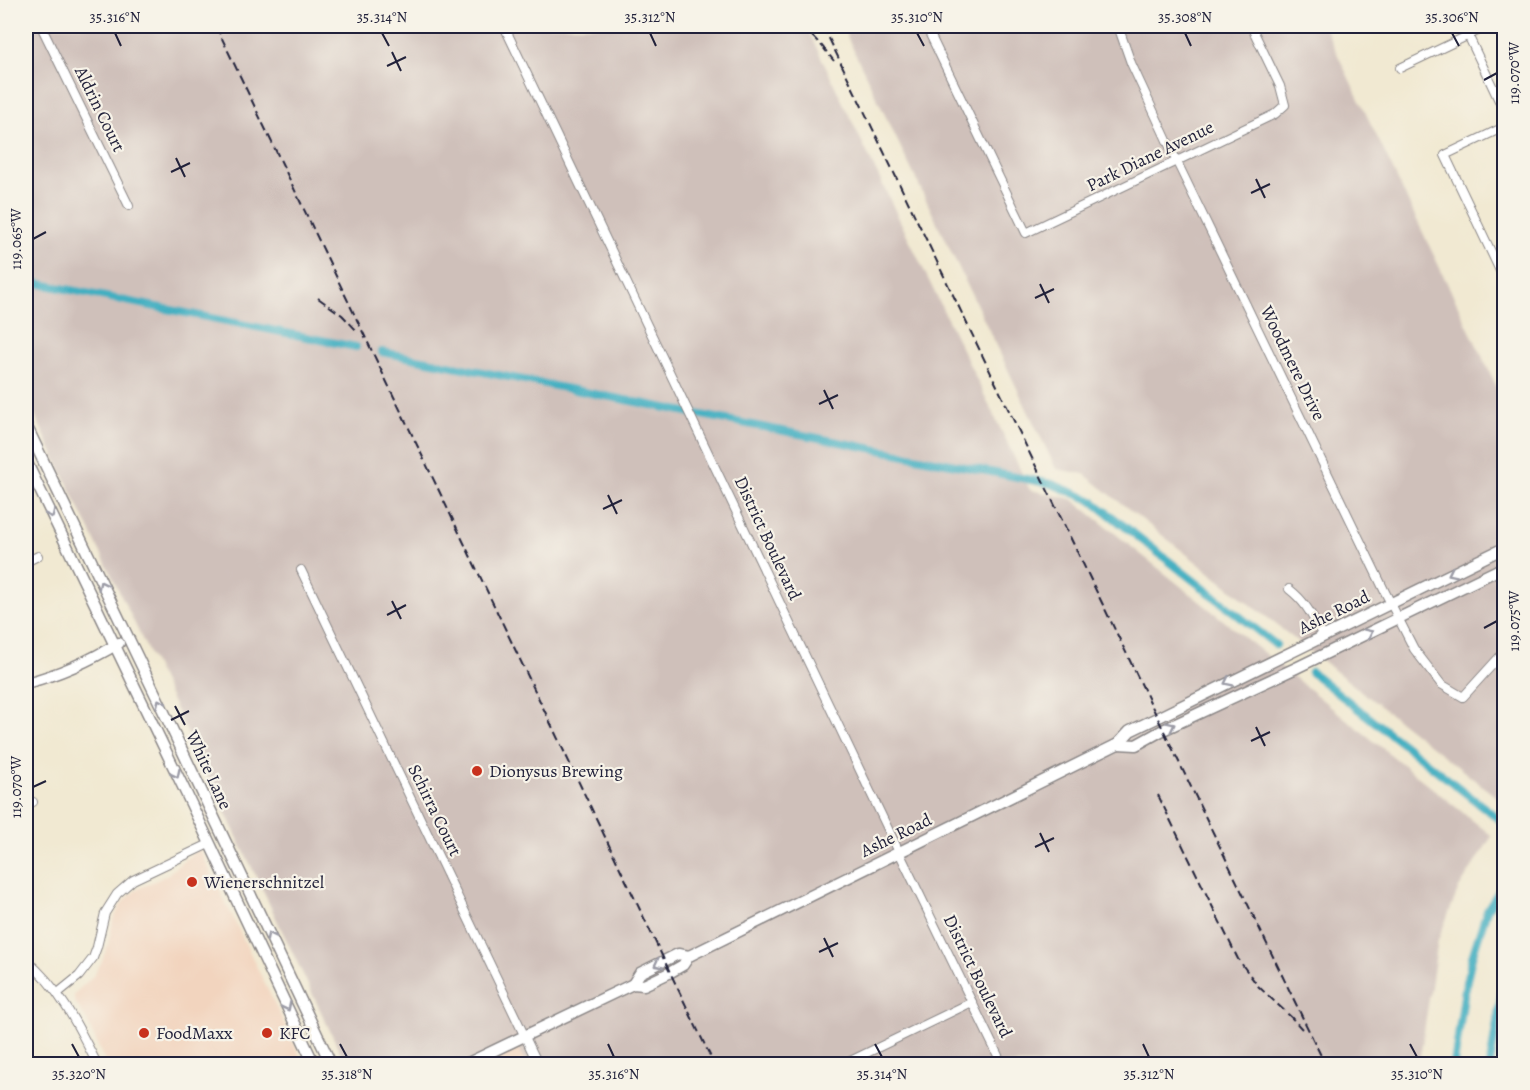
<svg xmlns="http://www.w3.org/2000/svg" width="1530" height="1090" font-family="Alegreya,serif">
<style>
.built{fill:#f2d4be}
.industrial{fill:#cfc0ba}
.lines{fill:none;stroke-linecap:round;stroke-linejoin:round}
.canal{stroke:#43afc1;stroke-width:8}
.street-casing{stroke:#8a8686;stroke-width:10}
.secondary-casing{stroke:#8a8686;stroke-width:13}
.street{stroke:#fff;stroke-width:8}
.secondary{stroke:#fff;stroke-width:10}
.rail{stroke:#22223b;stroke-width:2;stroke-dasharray:9 4.5;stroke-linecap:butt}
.oneway{stroke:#9c9ca7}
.ticks{fill:none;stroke:#22223b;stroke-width:2}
.poi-dot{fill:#c8321e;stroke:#f7f3e8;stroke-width:2}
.labels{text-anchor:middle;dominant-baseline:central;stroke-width:4.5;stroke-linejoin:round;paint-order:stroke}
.street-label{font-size:18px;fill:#22223b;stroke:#f7f3e8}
.poi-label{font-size:18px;fill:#22223b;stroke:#f7f3e8;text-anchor:start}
.neatline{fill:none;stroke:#22223b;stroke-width:2}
.ticks-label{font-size:15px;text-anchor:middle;fill:#22223b}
</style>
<rect width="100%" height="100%" fill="#f7f3e8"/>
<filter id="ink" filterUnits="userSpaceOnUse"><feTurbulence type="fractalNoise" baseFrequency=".0167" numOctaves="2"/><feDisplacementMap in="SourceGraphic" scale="12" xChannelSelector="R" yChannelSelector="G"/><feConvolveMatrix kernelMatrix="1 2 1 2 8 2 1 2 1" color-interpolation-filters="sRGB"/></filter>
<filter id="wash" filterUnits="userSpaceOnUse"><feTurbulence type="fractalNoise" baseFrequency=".008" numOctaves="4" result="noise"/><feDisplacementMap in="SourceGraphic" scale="24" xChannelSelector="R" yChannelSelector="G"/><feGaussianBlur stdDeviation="1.35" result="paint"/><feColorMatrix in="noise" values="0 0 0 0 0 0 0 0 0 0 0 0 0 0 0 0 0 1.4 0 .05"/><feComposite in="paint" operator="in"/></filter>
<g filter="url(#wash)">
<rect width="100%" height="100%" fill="#f1e9d2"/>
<g class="built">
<path d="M199,848L304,1064H106L87,1021L74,1000V994L94,975L102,961L108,945L113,920L122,903L136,890L167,875Z"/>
<path d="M516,1041L527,1064H472Z"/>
</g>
<g class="industrial">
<path d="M26,26H806L1030,490L1072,499L1492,836L1459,888L1438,940L1419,1064H527L516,1042L472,1064H346L26,397Z"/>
<path d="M842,26H1324L1504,402V803L1084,474L1056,469Z"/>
</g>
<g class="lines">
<g class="canal">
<path d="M26,281L356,347"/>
<path d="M382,352L1052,484L1091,500L1276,645"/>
<path d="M1311,672L1504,823"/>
<path d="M1454,1064L1465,989L1472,957L1487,910L1504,883"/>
<path d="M1490,1064L1504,979"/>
</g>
</g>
</g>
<g filter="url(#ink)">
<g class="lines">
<defs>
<g id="street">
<path d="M41,26L129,206"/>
<path d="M504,26L899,852L1002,1064"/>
<path d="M926,26L1026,233L1275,114L1285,105L1280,86L1251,26"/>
<path d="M1118,26L1131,63L1177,162L1385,592L1414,649L1441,684L1463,697L1504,652"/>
<path d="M1468,35L1504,111"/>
<path d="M1400,68L1488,26"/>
<path d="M1504,127L1445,155L1504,279"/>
<path d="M26,562L38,556"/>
<path d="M301,570L538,1064"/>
<path d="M1289,589C1307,603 1312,616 1323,636"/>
<path d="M26,803L33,802"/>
<path d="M26,960C60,988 78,1026 97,1064"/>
<path d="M58,993L79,976L93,958L97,947L105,913L117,894L133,880L209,844"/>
<path d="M844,1064L972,1002"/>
</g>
<g id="secondary">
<path d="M26,425L162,708L331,1064"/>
<path d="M26,461L186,793L314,1064"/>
<path d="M26,683C57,675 91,660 119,643"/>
<path d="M1118,744L1136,745L1163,730L1296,668L1504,567"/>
<path d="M633,984L640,973L678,954L689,956"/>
<path d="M466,1064L633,984L644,985L669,973L683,965L689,956L1118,744L1130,731L1157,718L1504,548"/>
</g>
</defs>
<use href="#street" class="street-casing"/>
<use href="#secondary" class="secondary-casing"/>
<use href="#street" class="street"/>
<use href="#secondary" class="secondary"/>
<g class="rail">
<path d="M216,26L714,1064"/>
<path d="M802,26L822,46L834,61"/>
<path d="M823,26L1325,1064"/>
<path d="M318,298L342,315L358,332"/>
<path d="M1158,795L1238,959L1258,986L1291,1017L1302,1029"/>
</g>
</g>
<defs><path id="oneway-chevron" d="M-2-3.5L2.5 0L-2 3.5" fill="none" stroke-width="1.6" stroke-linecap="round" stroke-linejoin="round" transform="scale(1.5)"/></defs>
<g class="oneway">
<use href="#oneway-chevron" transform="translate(51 514) rotate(64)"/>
<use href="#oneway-chevron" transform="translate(1452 573) rotate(154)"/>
<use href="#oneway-chevron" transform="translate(102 585) rotate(-116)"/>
<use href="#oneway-chevron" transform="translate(1369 633) rotate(-26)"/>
<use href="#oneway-chevron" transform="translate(1228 682) rotate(154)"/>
<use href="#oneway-chevron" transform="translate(160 703) rotate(-116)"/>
<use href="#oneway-chevron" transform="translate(1171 726) rotate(-26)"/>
<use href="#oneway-chevron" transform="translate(176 774) rotate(64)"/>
<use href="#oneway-chevron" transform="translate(270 936) rotate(-116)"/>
<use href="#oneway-chevron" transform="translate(658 964) rotate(153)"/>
<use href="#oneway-chevron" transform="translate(287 1007) rotate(64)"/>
</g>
</g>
<path class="ticks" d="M115,33L121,46M382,33L389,46M650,33L656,46M917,33L924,46M1185,33L1191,46M1452,33L1459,46M392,52L401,71M387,66L406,57M1484,80L1497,73M176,158L185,177M171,172L190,163M1256,179L1265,198M1251,193L1270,184M33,239L46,232M1040,284L1049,303M1035,298L1054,289M824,390L833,409M819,404L838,395M608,495L617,514M603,509L622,500M392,601L401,619M387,615L406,605M1484,628L1497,621M175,706L185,725M171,720L189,711M1256,727L1265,746M1251,741L1270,732M33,787L46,781M1040,833L1049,852M1035,847L1054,838M824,938L833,957M819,952L838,943M72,1044L79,1057M340,1044L347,1057M608,1044L614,1057M875,1044L882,1057M1143,1044L1149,1057M1410,1044L1417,1057"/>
<g class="poi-dot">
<circle cx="477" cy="771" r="6"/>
<circle cx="192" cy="882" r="6"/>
<circle cx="144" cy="1033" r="6"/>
<circle cx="267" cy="1033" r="6"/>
</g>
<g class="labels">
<g class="street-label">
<text transform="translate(100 109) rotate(64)">Aldrin Court</text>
<text transform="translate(1150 156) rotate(-26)">Park Diane Avenue</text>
<text transform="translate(1293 363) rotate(64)">Woodmere Drive</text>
<text transform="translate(768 538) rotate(65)">District Boulevard</text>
<text transform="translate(1334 612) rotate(-26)">Ashe Road</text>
<text transform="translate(209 770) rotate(65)">White Lane</text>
<text transform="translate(435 810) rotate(64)">Schirra Court</text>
<text transform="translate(896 835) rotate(-26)">Ashe Road</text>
<text transform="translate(978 976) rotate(64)">District Boulevard</text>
</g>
<g class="poi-label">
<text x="489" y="771">Dionysus Brewing</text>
<text x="204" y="882">Wienerschnitzel</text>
<text x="156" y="1033">FoodMaxx</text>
<text x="279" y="1033">KFC</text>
</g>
</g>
<rect width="1530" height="1090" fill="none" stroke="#f7f3e8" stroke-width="66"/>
<rect x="33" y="33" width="1464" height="1024" class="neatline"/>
<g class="ticks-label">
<text x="115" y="22">35.316°N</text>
<text x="382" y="22">35.314°N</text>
<text x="650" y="22">35.312°N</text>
<text x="917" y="22">35.310°N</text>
<text x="1185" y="22">35.308°N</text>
<text x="1452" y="22">35.306°N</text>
<text transform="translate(1514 73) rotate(-90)" y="5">119.070°W</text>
<text transform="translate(16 239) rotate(-90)" y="5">119.065°W</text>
<text transform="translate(1514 621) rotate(-90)" y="5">119.075°W</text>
<text transform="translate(16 787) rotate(-90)" y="5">119.070°W</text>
<text x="79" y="1079">35.320°N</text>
<text x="347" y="1079">35.318°N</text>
<text x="614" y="1079">35.316°N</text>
<text x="882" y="1079">35.314°N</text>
<text x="1149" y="1079">35.312°N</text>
<text x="1417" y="1079">35.310°N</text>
</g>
</svg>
